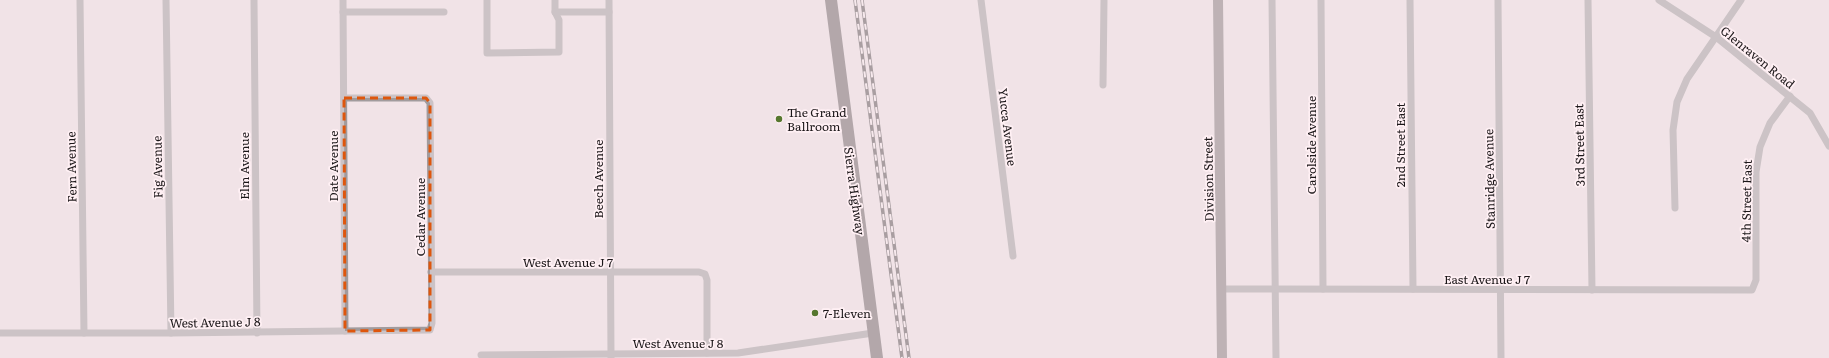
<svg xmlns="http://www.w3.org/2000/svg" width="1829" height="358" font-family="Literata,serif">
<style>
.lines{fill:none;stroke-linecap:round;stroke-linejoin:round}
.street{stroke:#a19b9d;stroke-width:7}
.secondary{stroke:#807779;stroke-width:10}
.primary{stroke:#685d60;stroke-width:12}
.rail-casing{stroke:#524a4d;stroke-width:3.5}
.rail{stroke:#fff0f4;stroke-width:2;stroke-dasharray:6;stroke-linecap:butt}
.marked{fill:none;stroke:#de560d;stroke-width:3;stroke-dasharray:8 5;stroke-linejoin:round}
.poi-dot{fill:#56772e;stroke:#fff0f4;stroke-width:1.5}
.labels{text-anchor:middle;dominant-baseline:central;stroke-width:3.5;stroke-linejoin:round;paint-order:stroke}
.street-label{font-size:12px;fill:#1b1618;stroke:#fff0f4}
.poi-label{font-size:12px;fill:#1b1618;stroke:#fff0f4;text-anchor:start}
</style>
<rect width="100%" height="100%" fill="#f1e3e7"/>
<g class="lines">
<g class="street">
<path d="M80,0L84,333"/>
<path d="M166,0L171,333"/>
<path d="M254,0L257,333"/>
<path d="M343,0L345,331"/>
<path d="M487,0V53L559,52V20L555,12V0"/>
<path d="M609,0L611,358"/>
<path d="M981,0L1013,256"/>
<path d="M1272,0L1276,358"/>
<path d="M1321,0L1323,289"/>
<path d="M1410,0L1413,289"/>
<path d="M1498,0L1501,358"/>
<path d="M1588,0L1592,290"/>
<path d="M1659,0L1716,37L1810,113L1829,146"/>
<path d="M343,12H444"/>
<path d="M555,12H609"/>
<path d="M1103,85L1104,0"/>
<path d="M1675,208L1673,130L1677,102L1687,79L1741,0"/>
<path d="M431,272H699L705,274L707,280V353"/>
<path d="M1222,289L1752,290L1756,280V172L1760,147L1770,123L1790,96"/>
<path d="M0,333H171L430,330L432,323L430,103L426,98H344"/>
<path d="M481,355L738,353L873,333"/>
</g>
<path class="secondary" d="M1218,0L1222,358"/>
<path class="primary" d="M831,0L877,358"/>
<defs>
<g id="rail">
<path d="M855,0L902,358"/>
<path d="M862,0L909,358"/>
</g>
</defs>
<use href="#rail" class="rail-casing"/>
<use href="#rail" class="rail"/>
</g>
<path d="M0 0H1829V358H0ZM344,98H426L430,103V330L345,331Z" fill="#f1e3e7" fill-opacity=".55" fill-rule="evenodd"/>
<path class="marked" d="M344,98H426L430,103V330L345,331Z"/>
<g class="poi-dot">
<circle cx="779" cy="119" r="4"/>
<circle cx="815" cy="313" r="4"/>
</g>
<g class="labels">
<g class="street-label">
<text transform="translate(1758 57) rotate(39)">Glenraven Road</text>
<text transform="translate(1008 127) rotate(83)">Yucca Avenue</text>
<text transform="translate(1311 145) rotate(-90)">Carolside Avenue</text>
<text transform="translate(1400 145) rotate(-90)">2nd Street East</text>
<text transform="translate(1579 145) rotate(-91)">3rd Street East</text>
<text transform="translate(244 166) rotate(-90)">Elm Avenue</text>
<text transform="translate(333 166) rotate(-90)">Date Avenue</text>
<text transform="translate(71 167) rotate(-91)">Fern Avenue</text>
<text transform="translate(157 167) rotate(-91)">Fig Avenue</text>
<text transform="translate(598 179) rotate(-90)">Beech Avenue</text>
<text transform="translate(1208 179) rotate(-91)">Division Street</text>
<text transform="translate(1489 179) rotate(-91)">Stanridge Avenue</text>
<text transform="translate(855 191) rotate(82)">Sierra Highway</text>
<text transform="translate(1746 201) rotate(-89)">4th Street East</text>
<text transform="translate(420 217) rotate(-90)">Cedar Avenue</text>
<text x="568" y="262">West Avenue J 7</text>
<text x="1487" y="279">East Avenue J 7</text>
<text transform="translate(215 322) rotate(-1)">West Avenue J 8</text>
<text x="678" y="343">West Avenue J 8</text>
</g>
<g class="poi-label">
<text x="787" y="112">The Grand<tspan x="787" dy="14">Ballroom</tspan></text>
<text x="823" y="313">7-Eleven</text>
</g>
</g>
</svg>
